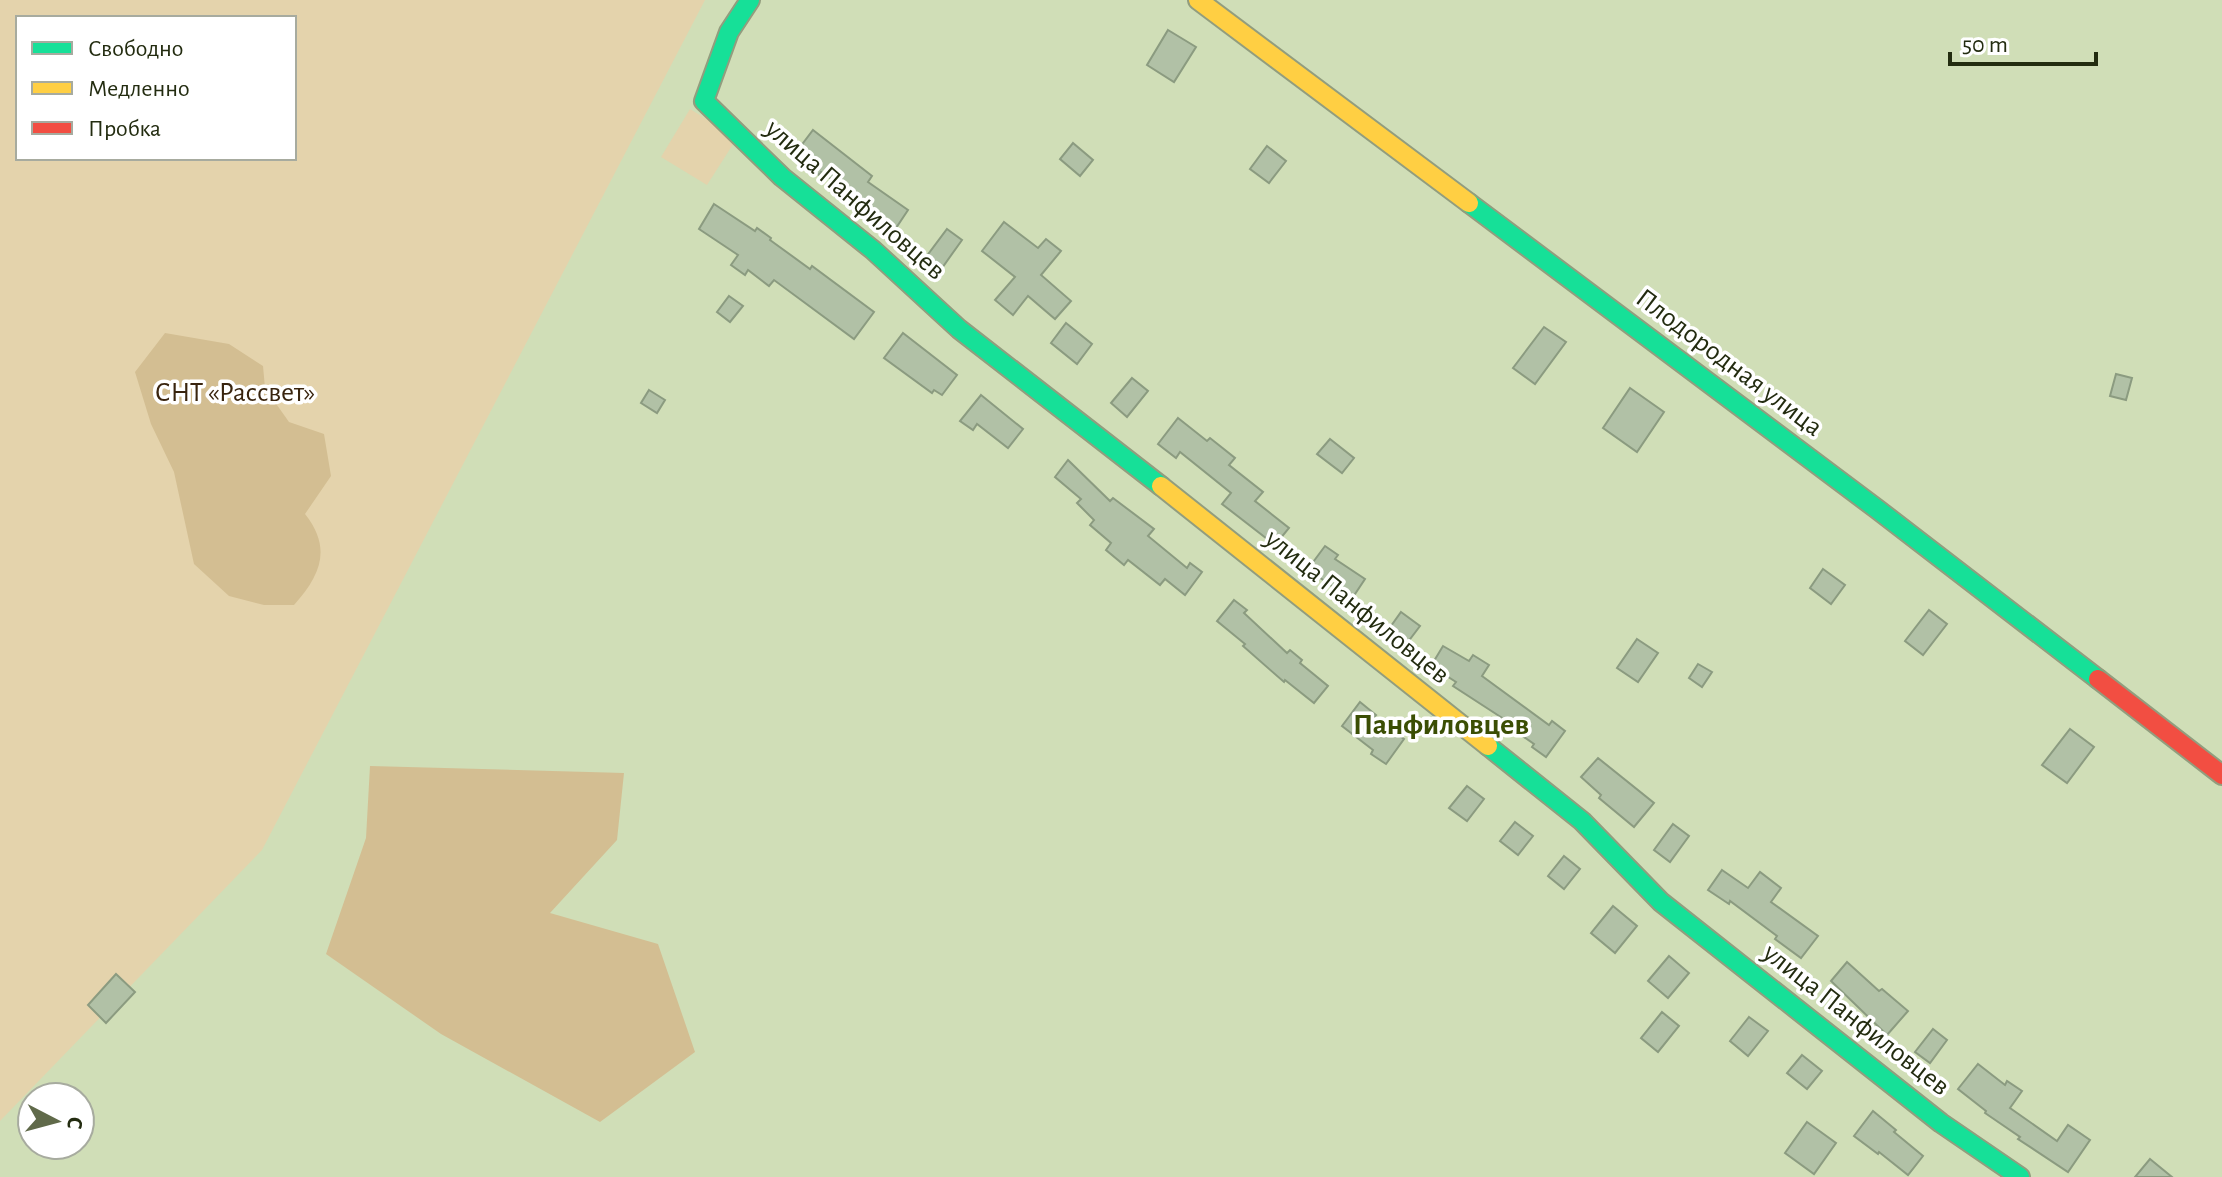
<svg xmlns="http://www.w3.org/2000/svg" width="2222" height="1177" font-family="'Alegreya Sans',sans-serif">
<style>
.green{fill:#e4d3ac;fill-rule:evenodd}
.forest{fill:#d3be92}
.building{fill:#b1c1a6;stroke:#8b9b80;stroke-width:2}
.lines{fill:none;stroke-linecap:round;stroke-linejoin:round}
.fast-casing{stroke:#929d7e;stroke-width:22}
.slow-casing{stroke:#929d7e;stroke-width:22}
.jam-casing{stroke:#929d7e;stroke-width:22}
.fast{stroke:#16e098;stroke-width:18}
.slow{stroke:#ffcf43;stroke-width:18}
.jam{stroke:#f24e42;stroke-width:18}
.labels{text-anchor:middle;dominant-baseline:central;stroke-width:7;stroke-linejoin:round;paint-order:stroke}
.street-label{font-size:28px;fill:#232c10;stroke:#fff}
.park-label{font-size:28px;fill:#39240e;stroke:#fff}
.neighbourhood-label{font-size:30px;font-weight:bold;fill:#3b4e04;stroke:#fff}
</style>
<rect width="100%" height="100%" fill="#d0deb7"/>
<g class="green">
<path d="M0,0H705L262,850L0,1121ZM18,18H294V158H18Z"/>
<path d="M690,109L737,138L707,185L661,157Z"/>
</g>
<g class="forest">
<path d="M165,333L229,344L263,366L265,388L289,422L324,434L331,476L305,514C332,548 321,575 294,605H264L229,596L194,564L174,472L151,424L135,372Z"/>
<path d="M370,766L624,773L617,840L550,913L658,944L695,1052L600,1122L441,1034L326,954L366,838Z"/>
</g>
<g class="building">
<path d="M1168,30L1196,47L1174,82L1147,65Z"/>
<path d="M813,130L872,176L868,182L908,210L896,228L875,213L876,211L821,172L819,175L794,155Z"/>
<path d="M1073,143L1093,160L1080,176L1060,159Z"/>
<path d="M1267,146L1286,161L1269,183L1250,169Z"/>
<path d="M714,204L755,231L757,228L771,238L770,240L810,269L812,266L874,312L854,339L774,280L769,286L748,270L745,275L731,265L738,255L699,229Z"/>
<path d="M1004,222L1038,248L1046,239L1061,251L1041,275L1071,301L1055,319L1028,296L1013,315L995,300L1015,277L982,251Z"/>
<path d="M947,229L962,240L942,268L926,257Z"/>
<path d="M729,296L743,306L730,322L717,312Z"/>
<path d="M1066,323L1092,344L1077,364L1051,343Z"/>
<path d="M1544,327L1566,342L1535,384L1513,368Z"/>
<path d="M903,333L957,375L942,395L934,390L932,393L884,358Z"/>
<path d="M2116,374L2132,378L2126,400L2110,396Z"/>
<path d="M1132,378L1148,391L1127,417L1111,403Z"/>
<path d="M1630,388L1664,412L1637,452L1603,428Z"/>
<path d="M649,390L665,400L657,413L641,403Z"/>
<path d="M981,395L1023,429L1008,448L977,424L973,430L960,421Z"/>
<path d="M1178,418L1207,441L1210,438L1235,458L1229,465L1263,492L1255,501L1289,528L1275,545L1222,504L1231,493L1180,452L1176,458L1158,444Z"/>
<path d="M1330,439L1354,458L1342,473L1317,454Z"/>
<path d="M1068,460L1110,501L1113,498L1154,529L1148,536L1187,568L1190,563L1202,572L1185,595L1165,579L1160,585L1128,560L1124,565L1106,550L1111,543L1090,525L1094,520L1077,503L1081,499L1055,477Z"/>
<path d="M1325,546L1338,555L1335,559L1365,579L1351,600L1308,569Z"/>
<path d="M1823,569L1845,585L1831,604L1810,588Z"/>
<path d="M1234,600L1247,610L1244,613L1287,653L1290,650L1302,660L1300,663L1328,686L1314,703L1285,680L1284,682L1243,646L1245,644L1217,621Z"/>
<path d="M1929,610L1947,624L1923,655L1905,641Z"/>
<path d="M1401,612L1420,626L1404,647L1386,633Z"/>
<path d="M1637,639L1658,653L1638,682L1617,668Z"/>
<path d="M1443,646L1469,661L1473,655L1489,665L1482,676L1549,725L1552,721L1565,731L1546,757L1532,747L1534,744L1511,728L1513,725L1453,686L1456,682L1431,666Z"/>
<path d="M1698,664L1712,672L1702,687L1689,678Z"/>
<path d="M1360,702L1376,715L1373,718L1404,739L1386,764L1371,754L1373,750L1342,726Z"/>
<path d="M2070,729L2094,747L2067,783L2042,765Z"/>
<path d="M1598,758L1654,803L1634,827L1599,798L1601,795L1581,777Z"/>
<path d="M1467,786L1484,799L1467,821L1449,808Z"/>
<path d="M1515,822L1533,836L1518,855L1500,841Z"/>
<path d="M1673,824L1689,836L1670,862L1654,850Z"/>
<path d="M1564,856L1580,869L1564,889L1548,876Z"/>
<path d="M1722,870L1748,888L1760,872L1781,888L1771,902L1818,936L1801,958L1775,939L1777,936L1730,901L1729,904L1708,890Z"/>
<path d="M1613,906L1637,926L1615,953L1591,933Z"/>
<path d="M1669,956L1689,973L1668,998L1648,981Z"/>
<path d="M1847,962L1879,991L1882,989L1908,1011L1887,1035L1831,981Z"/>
<path d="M116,974L135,992L106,1023L88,1005Z"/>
<path d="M1662,1012L1679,1026L1658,1052L1641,1038Z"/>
<path d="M1749,1017L1768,1031L1748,1056L1730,1041Z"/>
<path d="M1933,1029L1947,1040L1930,1063L1915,1052Z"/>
<path d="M1802,1055L1822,1071L1807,1089L1787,1073Z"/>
<path d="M1978,1064L2005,1085L2007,1081L2022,1091L2010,1108L2057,1141L2068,1125L2090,1140L2068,1172L2018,1139L2020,1137L1985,1113L1986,1111L1958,1089Z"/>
<path d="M1873,1111L1896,1130L1894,1132L1923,1156L1908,1175L1879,1152L1878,1154L1854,1136Z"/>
<path d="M1807,1122L1836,1143L1814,1174L1785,1153Z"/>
<path d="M2150,1159L2172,1177H2135Z"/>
</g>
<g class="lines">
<defs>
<g id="fast">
<path d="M750,0L729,32L704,101L782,177L873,250L959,329L1161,486"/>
<path d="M1469,203L1877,509L2098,679"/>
<path d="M1488,746L1582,821L1661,902L1941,1123L2020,1177"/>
</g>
<g id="slow">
<path d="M1198,0L1469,203"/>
<path d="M1161,486L1488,746"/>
</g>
<path id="jam" d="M2098,679L2222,775"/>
</defs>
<use href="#fast" class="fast-casing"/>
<use href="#slow" class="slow-casing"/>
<use href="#jam" class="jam-casing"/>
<use href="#fast" class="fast"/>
<use href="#slow" class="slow"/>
<use href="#jam" class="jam"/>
</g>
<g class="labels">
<g class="street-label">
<text transform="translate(855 200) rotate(41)">улица Панфиловцев</text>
<text transform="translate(1729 363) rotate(37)">Плодородная улица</text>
<text transform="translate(1357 607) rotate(39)">улица Панфиловцев</text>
<text transform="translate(1856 1020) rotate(38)">улица Панфиловцев</text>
</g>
<g class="park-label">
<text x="235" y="393">СНТ «Рассвет»</text>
</g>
<g class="neighbourhood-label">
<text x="1441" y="725">Панфиловцев</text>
</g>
</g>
<rect x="16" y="16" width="280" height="144" fill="#ffffff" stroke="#a7ab9f" stroke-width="2"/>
<rect x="32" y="42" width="40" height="12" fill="#16e098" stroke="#a7ab9f" stroke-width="2"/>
<text x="88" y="56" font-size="24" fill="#232c10">Свободно</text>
<rect x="32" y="82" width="40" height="12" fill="#ffcf43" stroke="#a7ab9f" stroke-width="2"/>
<text x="88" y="96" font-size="24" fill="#232c10">Медленно</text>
<rect x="32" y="122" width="40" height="12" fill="#f24e42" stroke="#a7ab9f" stroke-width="2"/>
<text x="88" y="136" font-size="24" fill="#232c10">Пробка</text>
<g transform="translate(56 1121) rotate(96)"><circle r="38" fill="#ffffff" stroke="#a7ab9f" stroke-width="2"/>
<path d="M0-6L14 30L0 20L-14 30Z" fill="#606a4a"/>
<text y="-12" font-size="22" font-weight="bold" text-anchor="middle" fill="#232c10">С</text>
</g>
<path d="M1950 52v12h146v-12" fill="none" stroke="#232c10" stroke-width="4"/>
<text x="1962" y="52" font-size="24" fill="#232c10" stroke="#ffffff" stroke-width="6" paint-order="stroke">50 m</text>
</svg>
